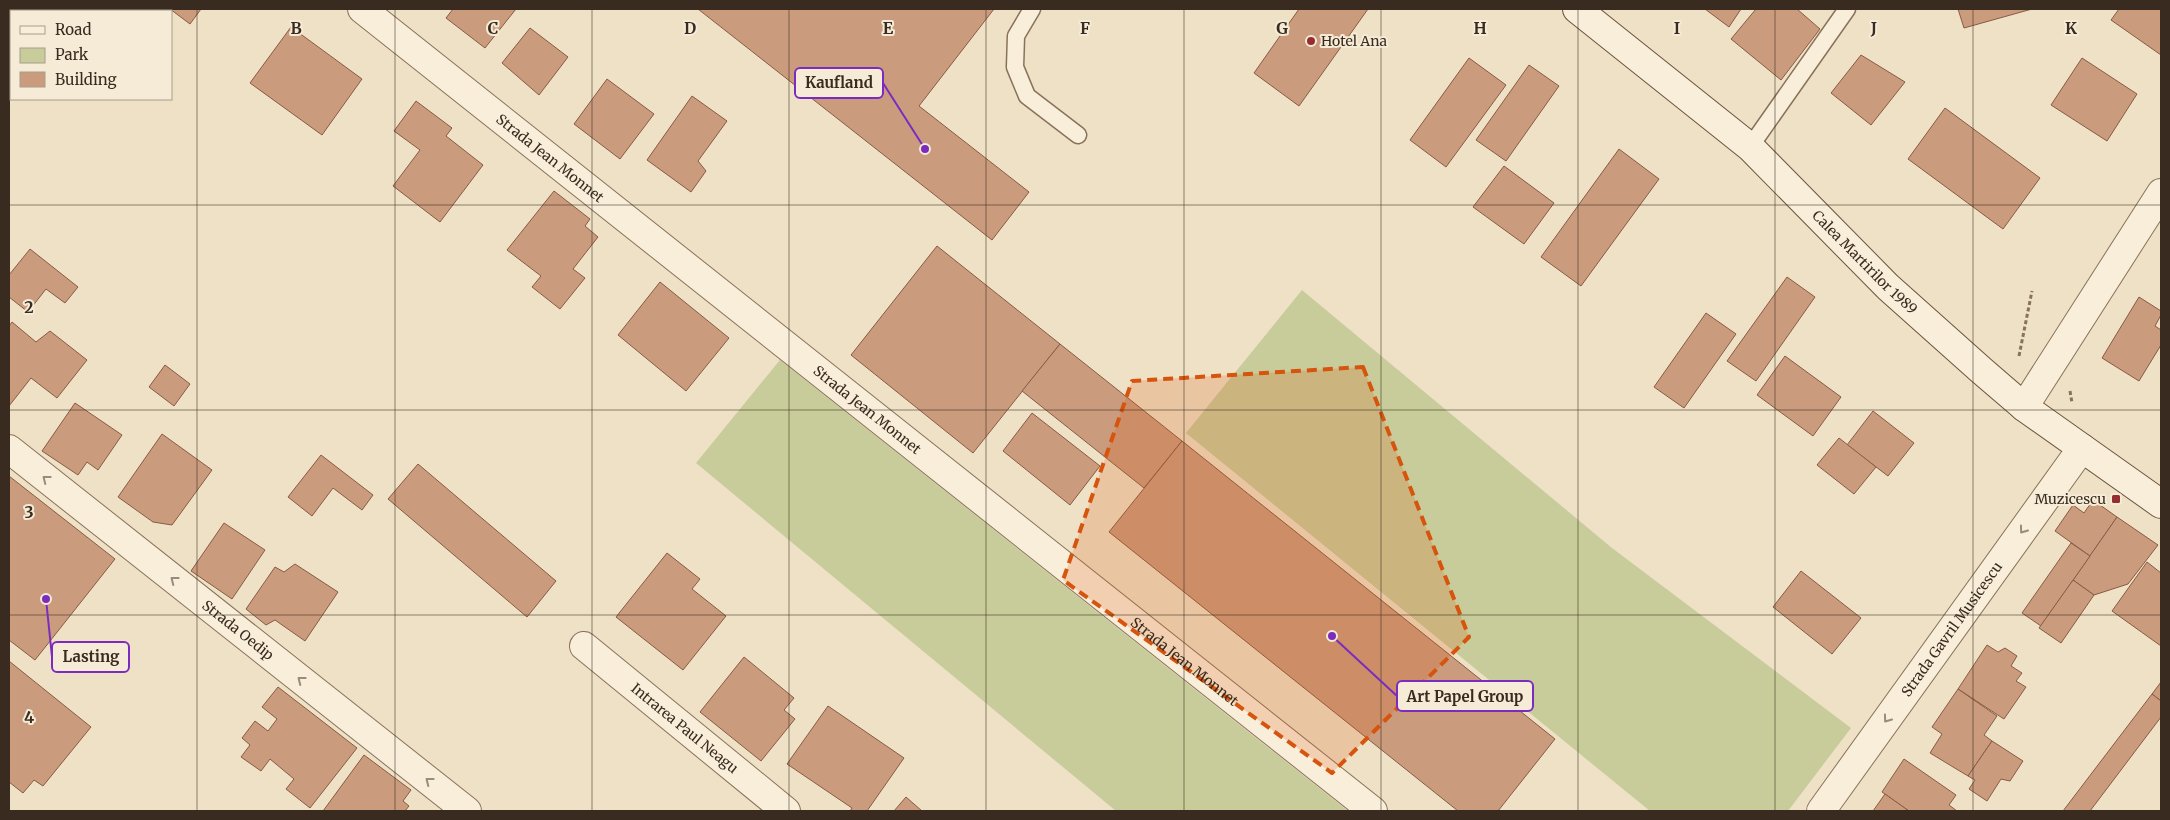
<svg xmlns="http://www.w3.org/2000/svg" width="2170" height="820" font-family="Merriweather,serif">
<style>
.green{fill:#c8cc9a}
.building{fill:#cb9b7d;stroke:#885b42}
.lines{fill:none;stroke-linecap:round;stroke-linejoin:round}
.service-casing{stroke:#89725c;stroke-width:19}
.minor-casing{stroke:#89725c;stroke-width:30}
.tertiary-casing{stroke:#89725c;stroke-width:30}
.secondary-casing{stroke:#6b543f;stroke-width:30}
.path{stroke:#89725c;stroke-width:3;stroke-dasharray:4 2.5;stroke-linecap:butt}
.service{stroke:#f8eed9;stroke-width:16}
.minor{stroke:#f8eed9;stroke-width:28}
.tertiary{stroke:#f8eed9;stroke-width:28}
.secondary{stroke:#f8eed9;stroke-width:28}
.oneway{stroke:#988c7c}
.marked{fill:#d6540e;fill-opacity:0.2;stroke:#d6540e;stroke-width:4;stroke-dasharray:10 6;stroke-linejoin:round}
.grid{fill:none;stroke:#392b1f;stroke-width:1;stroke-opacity:0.55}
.poi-dot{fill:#972d31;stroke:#f5ebd6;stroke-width:2}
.labels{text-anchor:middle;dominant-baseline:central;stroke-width:4;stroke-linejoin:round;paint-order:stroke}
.poi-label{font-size:14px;fill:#392b1f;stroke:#f5ebd6;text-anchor:start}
.street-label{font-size:14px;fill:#392b1f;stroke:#f5ebd6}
.grid-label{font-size:16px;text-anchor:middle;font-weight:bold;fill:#392b1f;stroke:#f5ebd6;stroke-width:4;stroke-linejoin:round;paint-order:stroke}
.leader{fill:none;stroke:#7b2cbf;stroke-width:2}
.callout-dot{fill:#7b2cbf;stroke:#f5ebd6;stroke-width:2}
.callout{fill:#f5ebd6;stroke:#7b2cbf;stroke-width:2}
.callout-label{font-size:15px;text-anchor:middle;font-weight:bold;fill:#392b1f}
</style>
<rect width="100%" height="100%" fill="#eee1c6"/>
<g class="green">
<path d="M1302,290L1612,548L1851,728L1788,811H1650L1186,433Z"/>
<path d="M780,360L1348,811H1116L696,463Z"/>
</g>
<g class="building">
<path d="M170,9H201L190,24Z"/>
<path d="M453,9H516L485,48L446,18Z"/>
<path d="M698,9H994L919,106L1029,192L992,240Z"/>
<path d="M1299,9H1368L1299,106L1254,73Z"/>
<path d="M1705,9H1741L1729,27Z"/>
<path d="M1756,9H1797L1820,29L1781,80L1731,39Z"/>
<path d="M1958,9H2032L1964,28Z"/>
<path d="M2119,9H2161V55L2111,20Z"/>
<path d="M291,27L362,79L322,135L250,83Z"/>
<path d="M530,28L568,57L539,95L502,63Z"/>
<path d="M1861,55L1905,82L1871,125L1831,93Z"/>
<path d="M1469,58L1506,85L1446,167L1410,140Z"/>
<path d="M2082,58L2137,94L2107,141L2051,105Z"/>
<path d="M1529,65L1559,86L1506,161L1476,140Z"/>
<path d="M607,79L654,114L620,159L574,124Z"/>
<path d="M692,96L727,121L698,161L706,171L691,192L647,160Z"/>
<path d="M416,101L452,128L446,136L483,165L440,222L393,186L420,150L394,131Z"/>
<path d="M1945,108L2040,178L2003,229L1908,159Z"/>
<path d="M1619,149L1659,179L1581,286L1541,257Z"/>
<path d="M1504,166L1554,203L1524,244L1473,207Z"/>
<path d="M554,191L590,219L585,226L598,237L573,269L585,278L560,309L532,287L541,276L507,250Z"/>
<path d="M937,246L1060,344L973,453L851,355Z"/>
<path d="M30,249L78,287L65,303L46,289L28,312L9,297V275Z"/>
<path d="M1787,277L1815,297L1756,381L1727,361Z"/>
<path d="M660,282L729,338L686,391L618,335Z"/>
<path d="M2139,297L2161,311V315L2155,326L2161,330V345L2139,381L2102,358Z"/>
<path d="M1706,313L1736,334L1684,408L1654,387Z"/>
<path d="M12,322L36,342L50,331L87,360L57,398L31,378L9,406V326Z"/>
<path d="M1060,344L1182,441L1144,488L1022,391Z"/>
<path d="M1785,356L1841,397L1813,436L1757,395Z"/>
<path d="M165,365L190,384L174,406L149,387Z"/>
<path d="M75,403L122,435L98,470L87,462L78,475L42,451Z"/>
<path d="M1873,411L1914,443L1888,476L1847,445Z"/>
<path d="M1032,413L1100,466L1070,505L1003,451Z"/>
<path d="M162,434L212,470L172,525L153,522L118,497Z"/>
<path d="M1839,438L1876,467L1854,494L1817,465Z"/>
<path d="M1182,441L1555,739L1498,811H1458L1109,532Z"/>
<path d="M321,455L373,495L362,510L333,488L312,516L288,497Z"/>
<path d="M418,464L556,581L527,617L388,499Z"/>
<path d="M9,476L115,559L35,660L9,640Z"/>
<path d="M2093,500L2117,517L2090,556L2055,531L2073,505L2084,513Z"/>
<path d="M2117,517L2158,545L2128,584L2094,595L2073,580Z"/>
<path d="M224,523L265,550L232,599L191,571Z"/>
<path d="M2071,543L2090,556L2041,626L2022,613Z"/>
<path d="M667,553L700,579L692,589L726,616L683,670L616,617Z"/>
<path d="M2147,562L2161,573V646L2112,611Z"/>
<path d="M295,564L338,592L305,641L275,620L266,625L246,609L275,567L284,572Z"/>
<path d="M1801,571L1861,618L1832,654L1773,607Z"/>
<path d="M2073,580L2094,595L2061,643L2039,628Z"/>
<path d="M1987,645L1998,652L2005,648L2017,656L2011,666L2022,673L2016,681L2026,687L2004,719L1958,689Z"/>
<path d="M744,657L794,698L784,710L795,719L761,761L700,712Z"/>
<path d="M9,661L91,727L43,786L34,780L23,793L9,782Z"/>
<path d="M2161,682V701L2152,694Z"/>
<path d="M278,687L357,748L310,808L286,789L294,779L270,759L261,771L241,757L250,745L242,738L255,721L268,731L277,719L262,707Z"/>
<path d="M1958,689L1997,716L1984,735L1992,741L1968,776L1930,753L1942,734L1932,727Z"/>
<path d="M2152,694L2161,701V717L2090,811H2063Z"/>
<path d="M828,706L904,758L867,811H850L852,808L787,764Z"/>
<path d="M1992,741L2023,761L2010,781L2001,779L1987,801L1969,789L1975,780L1968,776Z"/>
<path d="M364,755L411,790L403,801L409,806L405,811H323Z"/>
<path d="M1904,759L1956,795L1949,805L1957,811H1909L1882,792Z"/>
<path d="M1885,794L1909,811H1873Z"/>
<path d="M906,797L922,811H894Z"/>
</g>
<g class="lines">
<defs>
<g id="service">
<path d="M1032,9L1016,36L1015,67L1027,96L1078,135"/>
<path d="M1750,147L1847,9"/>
</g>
<g id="minor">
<path id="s1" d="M362,9L1373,811"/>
<path id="s2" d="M9,449L467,811"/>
<path id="s3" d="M584,646L786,811"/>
</g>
<g id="tertiary">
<path d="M2024,407L2161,193"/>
<path id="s4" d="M1821,811L2082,448"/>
</g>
<g id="secondary">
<path id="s5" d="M1577,9L1750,147L1888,287L1981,370L2024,407L2161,504"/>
</g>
</defs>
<use href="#service" class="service-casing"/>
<use href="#minor" class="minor-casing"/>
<use href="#tertiary" class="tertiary-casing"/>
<use href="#secondary" class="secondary-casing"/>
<g class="path">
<path d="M2019,356L2032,291"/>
<path d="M2070,391L2072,403"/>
</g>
<use href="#service" class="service"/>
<use href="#minor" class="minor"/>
<use href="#tertiary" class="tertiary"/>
<use href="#secondary" class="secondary"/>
</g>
<defs><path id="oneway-chevron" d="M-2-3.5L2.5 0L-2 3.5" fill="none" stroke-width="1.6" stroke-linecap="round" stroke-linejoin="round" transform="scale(1.25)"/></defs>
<g class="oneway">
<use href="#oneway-chevron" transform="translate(46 479) rotate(-142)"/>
<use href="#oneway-chevron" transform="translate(2023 530) rotate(126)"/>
<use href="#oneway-chevron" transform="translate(174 580) rotate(-142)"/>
<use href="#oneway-chevron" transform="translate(301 680) rotate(-142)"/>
<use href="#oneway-chevron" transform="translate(1887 719) rotate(126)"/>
<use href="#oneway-chevron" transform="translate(429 781) rotate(-142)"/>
</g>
<path class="marked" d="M1363,367L1469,637L1332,773L1063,580L1132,381Z"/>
<path class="grid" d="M197,9V811M395,9V811M592,9V811M789,9V811M986,9V811M1184,9V811M1381,9V811M1578,9V811M1775,9V811M1973,9V811M9,205H2161M9,410H2161M9,615H2161"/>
<g class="poi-dot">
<circle cx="1311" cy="41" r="5"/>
<rect x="2111" y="494" width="10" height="10" rx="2.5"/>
</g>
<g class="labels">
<g class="poi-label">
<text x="1321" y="41">Hotel Ana</text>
<text x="2106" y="499" text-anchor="end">Muzicescu</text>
</g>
<g class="street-label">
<text stroke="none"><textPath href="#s1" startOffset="240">Strada Jean Monnet</textPath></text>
<text stroke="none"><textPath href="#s5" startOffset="384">Calea Martirilor 1989</textPath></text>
<text stroke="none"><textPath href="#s1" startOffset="645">Strada Jean Monnet</textPath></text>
<text stroke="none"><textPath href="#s4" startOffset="224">Strada Gavril Musicescu</textPath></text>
<text stroke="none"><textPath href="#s2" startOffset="292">Strada Oedip</textPath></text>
<text stroke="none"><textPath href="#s1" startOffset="1050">Strada Jean Monnet</textPath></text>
<text stroke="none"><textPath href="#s3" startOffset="130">Intrarea Paul Neagu</textPath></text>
</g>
</g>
<g class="grid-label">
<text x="296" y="34">B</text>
<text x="493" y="34">C</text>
<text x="690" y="34">D</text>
<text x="888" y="34">E</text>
<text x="1085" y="34">F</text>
<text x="1282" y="34">G</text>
<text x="1480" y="34">H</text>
<text x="1677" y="34">I</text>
<text x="1874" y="34">J</text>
<text x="2071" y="34">K</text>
<text x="29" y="313">2</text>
<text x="29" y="518">3</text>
<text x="29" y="723">4</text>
</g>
<path class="leader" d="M925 149L883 83M46 599L52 657M1332 636L1397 696"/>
<g class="callout-dot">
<circle cx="925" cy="149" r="5"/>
<circle cx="46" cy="599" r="5"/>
<circle cx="1332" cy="636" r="5"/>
</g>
<g class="callout">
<rect x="795" y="68" width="88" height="30" rx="5"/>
<rect x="52" y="642" width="77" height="30" rx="5"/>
<rect x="1397" y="681" width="136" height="30" rx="5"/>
</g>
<g class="callout-label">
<text x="839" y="88">Kaufland</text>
<text x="91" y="662">Lasting</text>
<text x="1465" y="702">Art Papel Group</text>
</g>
<rect width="2170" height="820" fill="none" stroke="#392b1f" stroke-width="20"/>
<rect x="10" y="10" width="162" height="90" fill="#f5ebd6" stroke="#aa9e8d"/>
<rect x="20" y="26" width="25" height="8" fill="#f8eed9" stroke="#aa9e8d"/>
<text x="55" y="35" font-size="15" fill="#392b1f">Road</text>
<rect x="20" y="48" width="25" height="15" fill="#c8cc9a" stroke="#aa9e8d"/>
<text x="55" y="60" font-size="15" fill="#392b1f">Park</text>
<rect x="20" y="72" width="25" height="15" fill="#cb9b7d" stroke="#aa9e8d"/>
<text x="55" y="85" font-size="15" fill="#392b1f">Building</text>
</svg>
